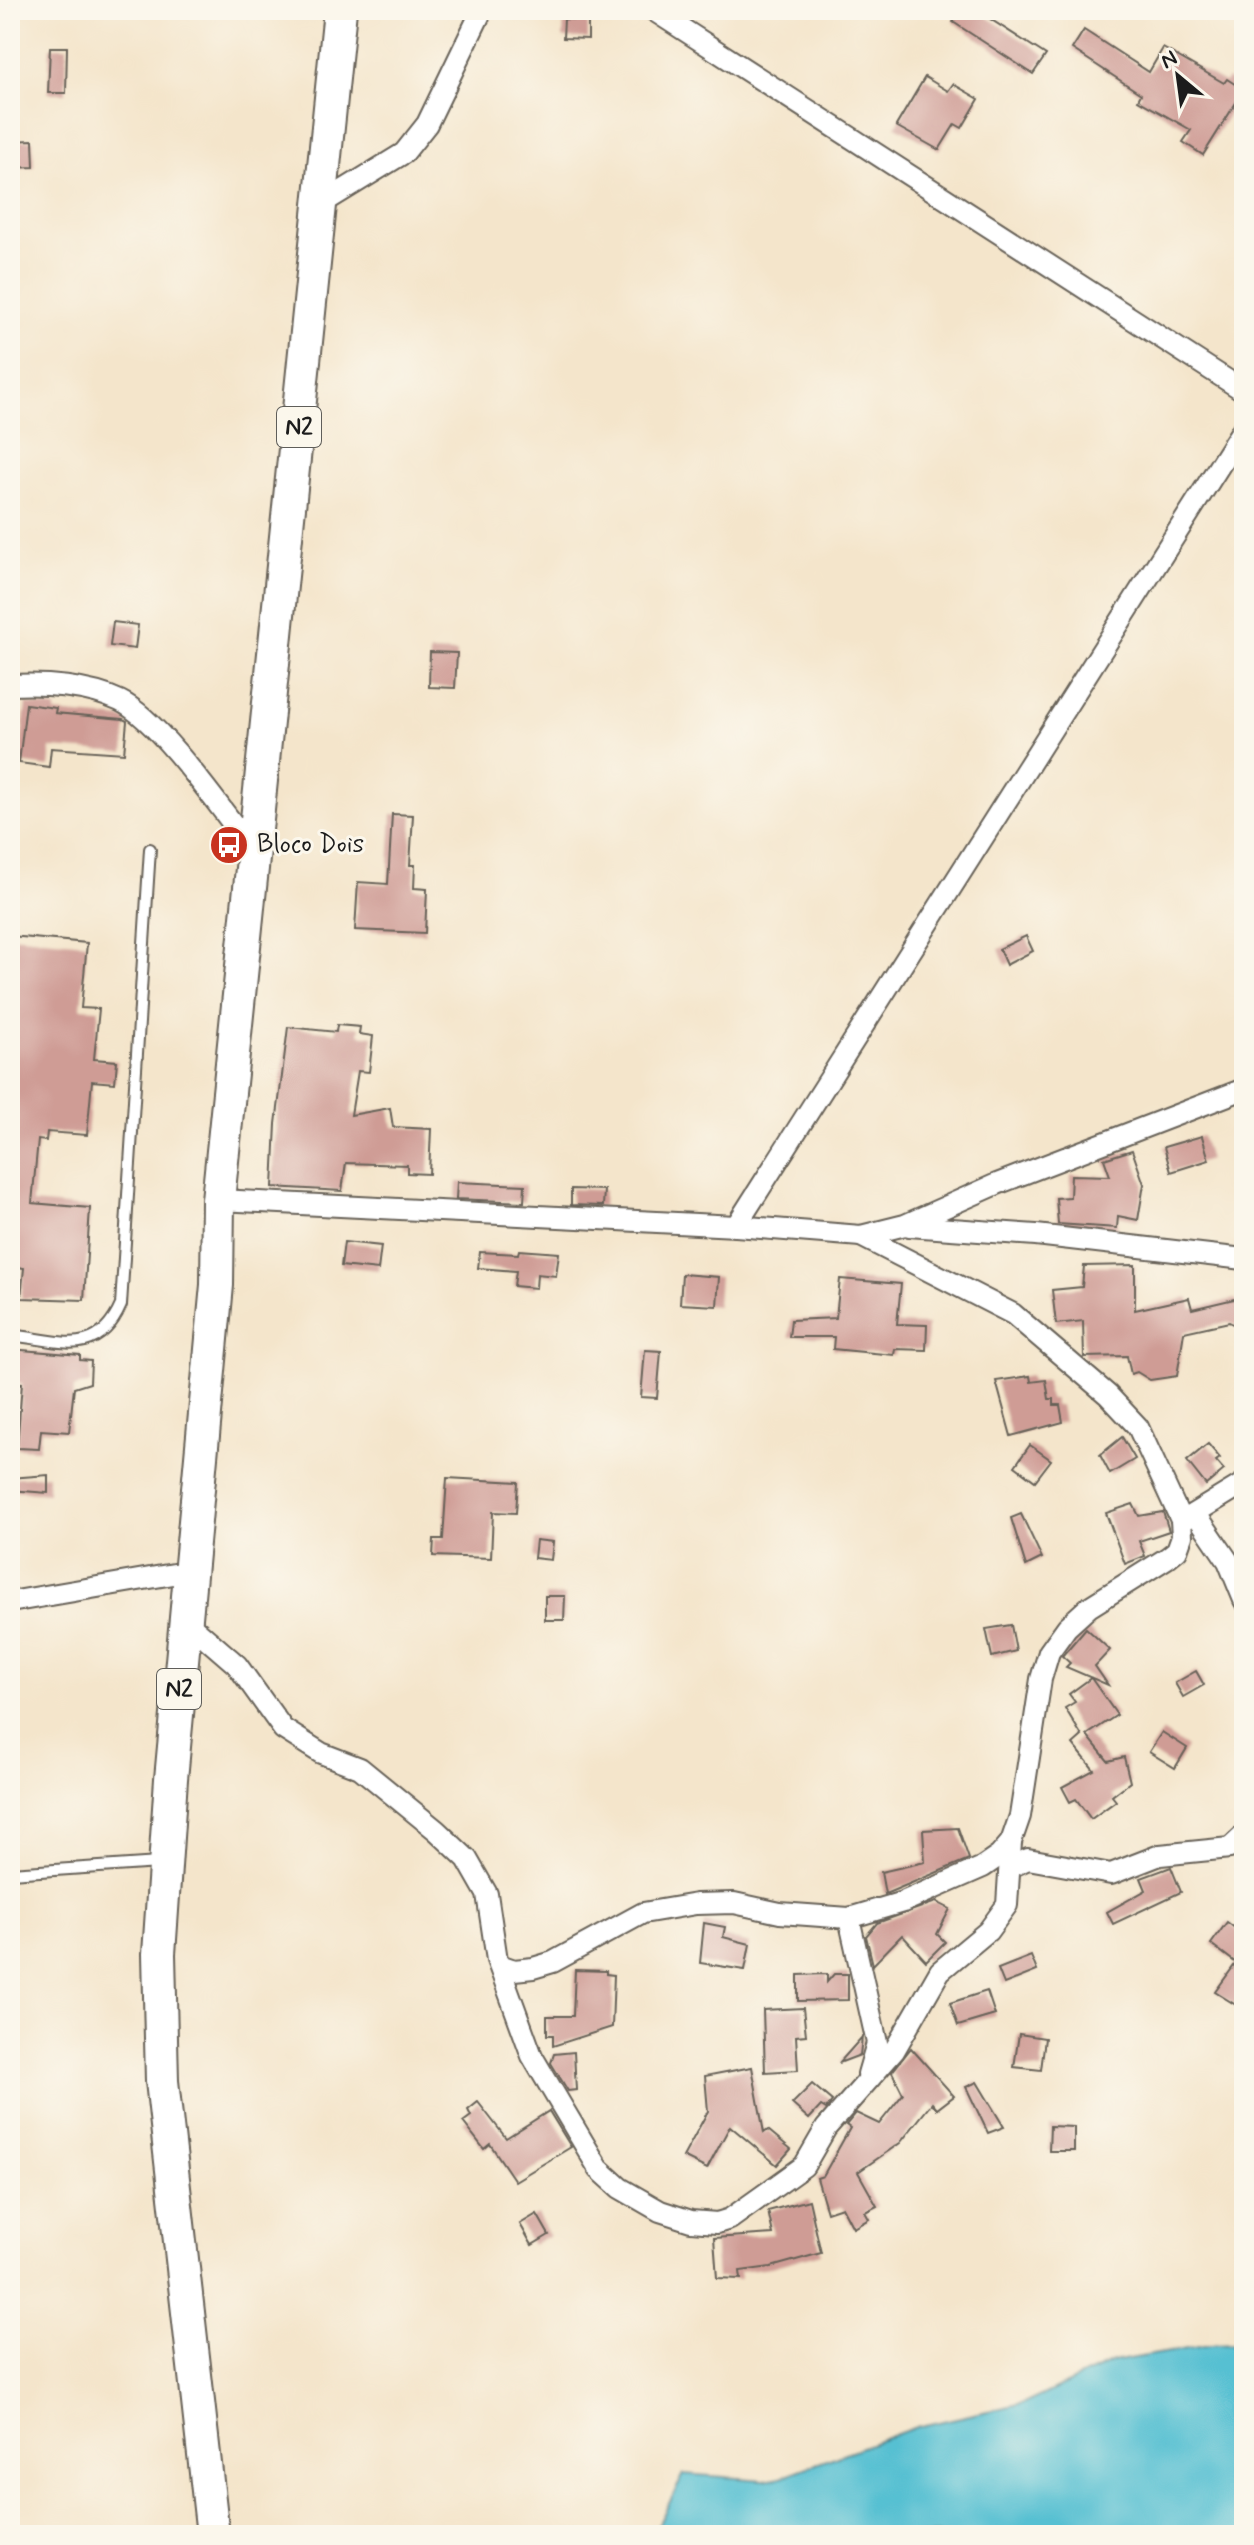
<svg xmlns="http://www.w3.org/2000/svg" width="1254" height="2545" font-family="Mynerve,sans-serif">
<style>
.water{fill:#56c0d2;stroke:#396e77;stroke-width:2}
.building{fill:#cf9c95}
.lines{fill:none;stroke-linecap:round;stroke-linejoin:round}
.service-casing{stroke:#686259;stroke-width:14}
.minor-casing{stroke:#686259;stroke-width:24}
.primary-casing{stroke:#686259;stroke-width:36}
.service{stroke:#fff;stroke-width:10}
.minor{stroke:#fff;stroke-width:20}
.primary{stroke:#fff;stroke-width:32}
.labels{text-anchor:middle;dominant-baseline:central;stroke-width:6;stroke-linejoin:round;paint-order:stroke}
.shield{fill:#fbf7ec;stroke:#5f5e5a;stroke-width:2}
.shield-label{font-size:24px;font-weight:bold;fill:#1c1c1c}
.poi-label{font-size:26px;fill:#1c1c1c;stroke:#fbf7ec;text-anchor:start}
</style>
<rect width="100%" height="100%" fill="#fbf7ec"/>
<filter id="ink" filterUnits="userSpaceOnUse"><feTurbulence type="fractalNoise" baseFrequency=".0125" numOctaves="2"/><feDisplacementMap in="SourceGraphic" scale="16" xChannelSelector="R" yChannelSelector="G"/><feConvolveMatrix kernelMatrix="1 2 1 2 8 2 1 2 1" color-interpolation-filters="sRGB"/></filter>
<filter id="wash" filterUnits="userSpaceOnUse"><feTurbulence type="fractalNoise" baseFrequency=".006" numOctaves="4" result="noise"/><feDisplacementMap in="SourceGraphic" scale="32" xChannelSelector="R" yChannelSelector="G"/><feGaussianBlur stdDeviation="1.8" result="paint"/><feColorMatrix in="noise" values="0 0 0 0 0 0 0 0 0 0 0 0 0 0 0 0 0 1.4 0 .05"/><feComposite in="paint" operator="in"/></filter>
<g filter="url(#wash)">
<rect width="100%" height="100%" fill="#f4e5cb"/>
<path class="water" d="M1244,2344V2535H653L684,2474L765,2480L781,2477L916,2427L1028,2402L1112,2362L1210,2345Z"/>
<g id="blocks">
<g class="building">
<path d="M961,10H976L1046,55L1033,74L953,22Z"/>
<path d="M564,19L588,20V39L563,38Z"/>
<path d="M1084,30L1149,72L1163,48L1224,83L1227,79L1244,90L1203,155L1183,142L1191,130L1138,100L1141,94L1072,49Z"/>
<path d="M50,47H67L66,93H48Z"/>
<path d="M925,77L948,91L953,84L979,99L962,128L955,124L939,150L896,126Z"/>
<path d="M33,140L34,167L10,168V141Z"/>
<path d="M113,622L138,625L135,649L110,646Z"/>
<path d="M430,652L457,653L455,688L429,687Z"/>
<path d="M26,704L56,708L55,713L123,719L127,721L124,753L51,748L49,767L19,763Z"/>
<path d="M392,814L413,815L410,865H415L414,888L427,889L425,933L355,930L358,882L388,884Z"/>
<path d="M10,936L87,943L81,1008L99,1009L94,1059L117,1061L115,1083L92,1081L87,1135L47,1132L46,1141L38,1140L32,1203L90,1208L84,1300L21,1298L24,1268L10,1266Z"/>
<path d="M1026,936L1033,951L1006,965L999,949Z"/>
<path d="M337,1025L360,1027L359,1034L373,1036L369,1072L358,1071L351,1115L390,1108L393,1127L431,1129L429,1174L407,1173V1165L346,1163L342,1191L273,1187L276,1124L288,1027L336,1032Z"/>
<path d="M1202,1136L1209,1160L1171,1172L1164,1147Z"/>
<path d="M1132,1150L1144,1184L1138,1220L1118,1216L1117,1228L1058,1224L1056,1198L1070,1197L1071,1175L1110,1176L1104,1159Z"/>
<path d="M457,1182L525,1185L524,1202L456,1199Z"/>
<path d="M571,1189L604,1190L603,1206L571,1205Z"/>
<path d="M344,1242L381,1246L378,1270L341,1266Z"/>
<path d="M519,1250L559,1253L556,1276L537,1274L536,1288L514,1286L516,1271L478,1268L480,1252L518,1254Z"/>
<path d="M1135,1265V1310L1189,1298L1192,1309L1234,1299L1244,1305L1239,1327L1229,1322L1184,1332L1177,1376L1150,1380L1137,1372L1131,1374L1127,1356L1084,1357L1083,1321L1056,1324L1052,1290L1082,1287L1084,1266Z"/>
<path d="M682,1274L719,1277L717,1306L680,1304Z"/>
<path d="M840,1279L901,1284L897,1324L927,1325L926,1350L895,1349L894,1355L833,1349L834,1337H789L791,1320L836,1318Z"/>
<path d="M10,1349L80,1355V1360L91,1361L90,1383L74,1388L69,1432L41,1430L39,1449L17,1448L22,1383L10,1382Z"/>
<path d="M645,1350L661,1351L657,1398L641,1397Z"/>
<path d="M1030,1376L1031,1382L1046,1380L1049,1399H1054V1405H1060L1063,1422L1011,1436L996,1381Z"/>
<path d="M1122,1437L1135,1459L1110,1474L1100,1455Z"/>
<path d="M1208,1444L1220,1458L1216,1461L1224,1470L1206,1485L1187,1461Z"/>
<path d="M1030,1445L1051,1460L1035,1481L1015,1466Z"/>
<path d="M48,1475V1493L10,1490V1478Z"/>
<path d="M447,1478L518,1482L516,1513L493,1512L491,1558L433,1556L434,1539H443Z"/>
<path d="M1133,1504L1139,1516L1163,1512L1169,1531L1139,1541L1145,1556L1125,1564L1106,1513Z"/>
<path d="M1021,1514L1042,1558L1026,1566L1011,1518Z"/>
<path d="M536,1540L553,1542L551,1560L534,1558Z"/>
<path d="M545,1596H565L564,1620H545Z"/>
<path d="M1011,1625L1016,1651L992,1657L986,1629Z"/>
<path d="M1086,1628L1110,1650L1095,1666L1108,1685L1066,1667L1070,1663L1062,1656Z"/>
<path d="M1196,1671L1204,1685L1183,1697L1175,1683Z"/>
<path d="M1091,1678L1117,1715L1087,1735L1108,1761L1124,1757L1130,1782L1112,1796L1116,1801L1091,1819L1076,1799L1070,1802L1062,1787L1094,1770L1073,1744L1082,1736L1065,1708L1075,1702L1069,1694Z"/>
<path d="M1162,1732L1187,1748L1175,1768L1149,1752Z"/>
<path d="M958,1828L969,1859L885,1894L881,1872L925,1862L923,1830Z"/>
<path d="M1171,1867L1181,1892L1113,1924L1107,1912L1146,1890L1141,1878Z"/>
<path d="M936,1902L950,1909L937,1934L945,1942L926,1961L902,1935L873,1965L866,1936L877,1923Z"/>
<path d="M1227,1922L1244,1935V2010L1215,1992L1236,1963L1211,1944Z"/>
<path d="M704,1923L725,1927L723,1937L750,1944L745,1970L700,1963Z"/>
<path d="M1031,1956L1037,1971L1004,1984L998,1969Z"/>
<path d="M575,1970L606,1971V1974L614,1975L612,2027L553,2046V2035H547V2016H573Z"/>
<path d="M827,1974V1982L834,1974H848V2000L798,2001V1975Z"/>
<path d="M987,1991L995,2015L958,2026L950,2003Z"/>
<path d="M803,2008L806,2035L796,2036L798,2070L765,2072L763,2010Z"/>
<path d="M1019,2034L1045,2038L1041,2070L1014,2067Z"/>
<path d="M862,2037L860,2055L839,2063Z"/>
<path d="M911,2048L954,2096L937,2109L932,2103L900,2143L858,2172L877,2206L865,2212L869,2219L853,2228L842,2207L827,2212L817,2178L823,2176L850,2128L846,2125L856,2113L879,2124L903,2094L892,2072Z"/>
<path d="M574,2052L576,2090L568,2091L551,2063L554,2054Z"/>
<path d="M752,2067L764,2133L768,2130L791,2149L777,2165L730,2126L707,2169L683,2157L708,2111L705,2076Z"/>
<path d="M977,2082L1004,2127L988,2133L966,2087Z"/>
<path d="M812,2084L832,2101L826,2109L821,2106L809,2119L792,2104Z"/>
<path d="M478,2102L506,2138L549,2111L571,2147L515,2181L490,2144L484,2149L463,2122L471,2116L468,2110Z"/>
<path d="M1050,2126L1074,2127V2151H1049Z"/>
<path d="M809,2200L821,2253L771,2267L740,2271L741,2279L717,2278L714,2238L773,2234L768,2211Z"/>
<path d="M537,2214L549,2235L532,2245L520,2224Z"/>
</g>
</g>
</g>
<g filter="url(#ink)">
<use href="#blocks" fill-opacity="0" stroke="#686259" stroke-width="2"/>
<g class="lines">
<defs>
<g id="service">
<path d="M10,1335C60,1340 97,1360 121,1305L150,849"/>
<path d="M10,1873L159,1863"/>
</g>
<g id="minor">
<path d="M653,10L1244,391"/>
<path d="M321,204L404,153L427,124L482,10"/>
<path d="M10,685C45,683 88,686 120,701C160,720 225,815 255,853"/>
<path d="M218,1200L736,1226L861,1236L905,1225L997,1184L1244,1089"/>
<path d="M736,1226L1244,427"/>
<path d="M909,1226L1036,1235L1244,1259"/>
<path d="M1196,1514L1228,1561L1244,1600"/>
<path d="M1185,1519L1244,1483"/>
<path d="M10,1602L191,1571"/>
<path d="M185,1620L237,1665L283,1729L321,1753L360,1768L436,1830L467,1859L487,1894L497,1960L532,2056L599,2169L620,2188L660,2211L691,2221L717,2223L730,2219L804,2166L826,2128L894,2051L940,1971L988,1931L1007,1905L1011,1842L1020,1816L1041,1679L1049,1652L1067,1627L1089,1607L1167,1558L1177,1550L1182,1536L1181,1520L1138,1427L1108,1395L1013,1314L861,1236"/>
<path d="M1011,1867L1028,1859L1111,1874L1160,1855L1230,1848L1244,1835"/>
<path d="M849,1918L877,2043L868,2074"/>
<path d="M500,1965L514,1970L533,1968L553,1962L643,1913L696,1904L734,1903L780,1913L849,1918L903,1902L983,1867L999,1856L1011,1842"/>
</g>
<path id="primary" d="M213,2535L162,2081L159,1954L171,1779L217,1285L218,1200L340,10"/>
</defs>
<use href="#service" class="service-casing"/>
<use href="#minor" class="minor-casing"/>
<use href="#primary" class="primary-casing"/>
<use href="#service" class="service"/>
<use href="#minor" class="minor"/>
<use href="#primary" class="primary"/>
</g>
</g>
<defs>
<symbol id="bus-disc" viewBox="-11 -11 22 22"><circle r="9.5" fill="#c8321e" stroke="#fbf7ec"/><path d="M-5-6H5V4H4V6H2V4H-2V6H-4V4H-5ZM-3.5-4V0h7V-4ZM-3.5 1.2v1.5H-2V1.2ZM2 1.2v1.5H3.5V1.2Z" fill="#fff"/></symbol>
</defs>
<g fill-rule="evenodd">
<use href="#bus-disc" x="207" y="823" width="44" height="44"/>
</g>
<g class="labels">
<g class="shield">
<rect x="277" y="407" width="44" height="40" rx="6"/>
<rect x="157" y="1669" width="44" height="40" rx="6"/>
</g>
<g class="shield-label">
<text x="299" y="427">N2</text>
<text x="179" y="1689">N2</text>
</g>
<g class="poi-label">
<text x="257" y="845">Bloco Dois</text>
</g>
</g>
<rect width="1254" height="2545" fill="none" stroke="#fbf7ec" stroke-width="40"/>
<g transform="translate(1178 76) rotate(331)" stroke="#fbf7ec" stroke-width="6" paint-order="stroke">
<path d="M0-6L14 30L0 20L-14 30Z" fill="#1c1c1c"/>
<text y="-12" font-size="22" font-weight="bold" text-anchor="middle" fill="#1c1c1c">N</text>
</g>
</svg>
